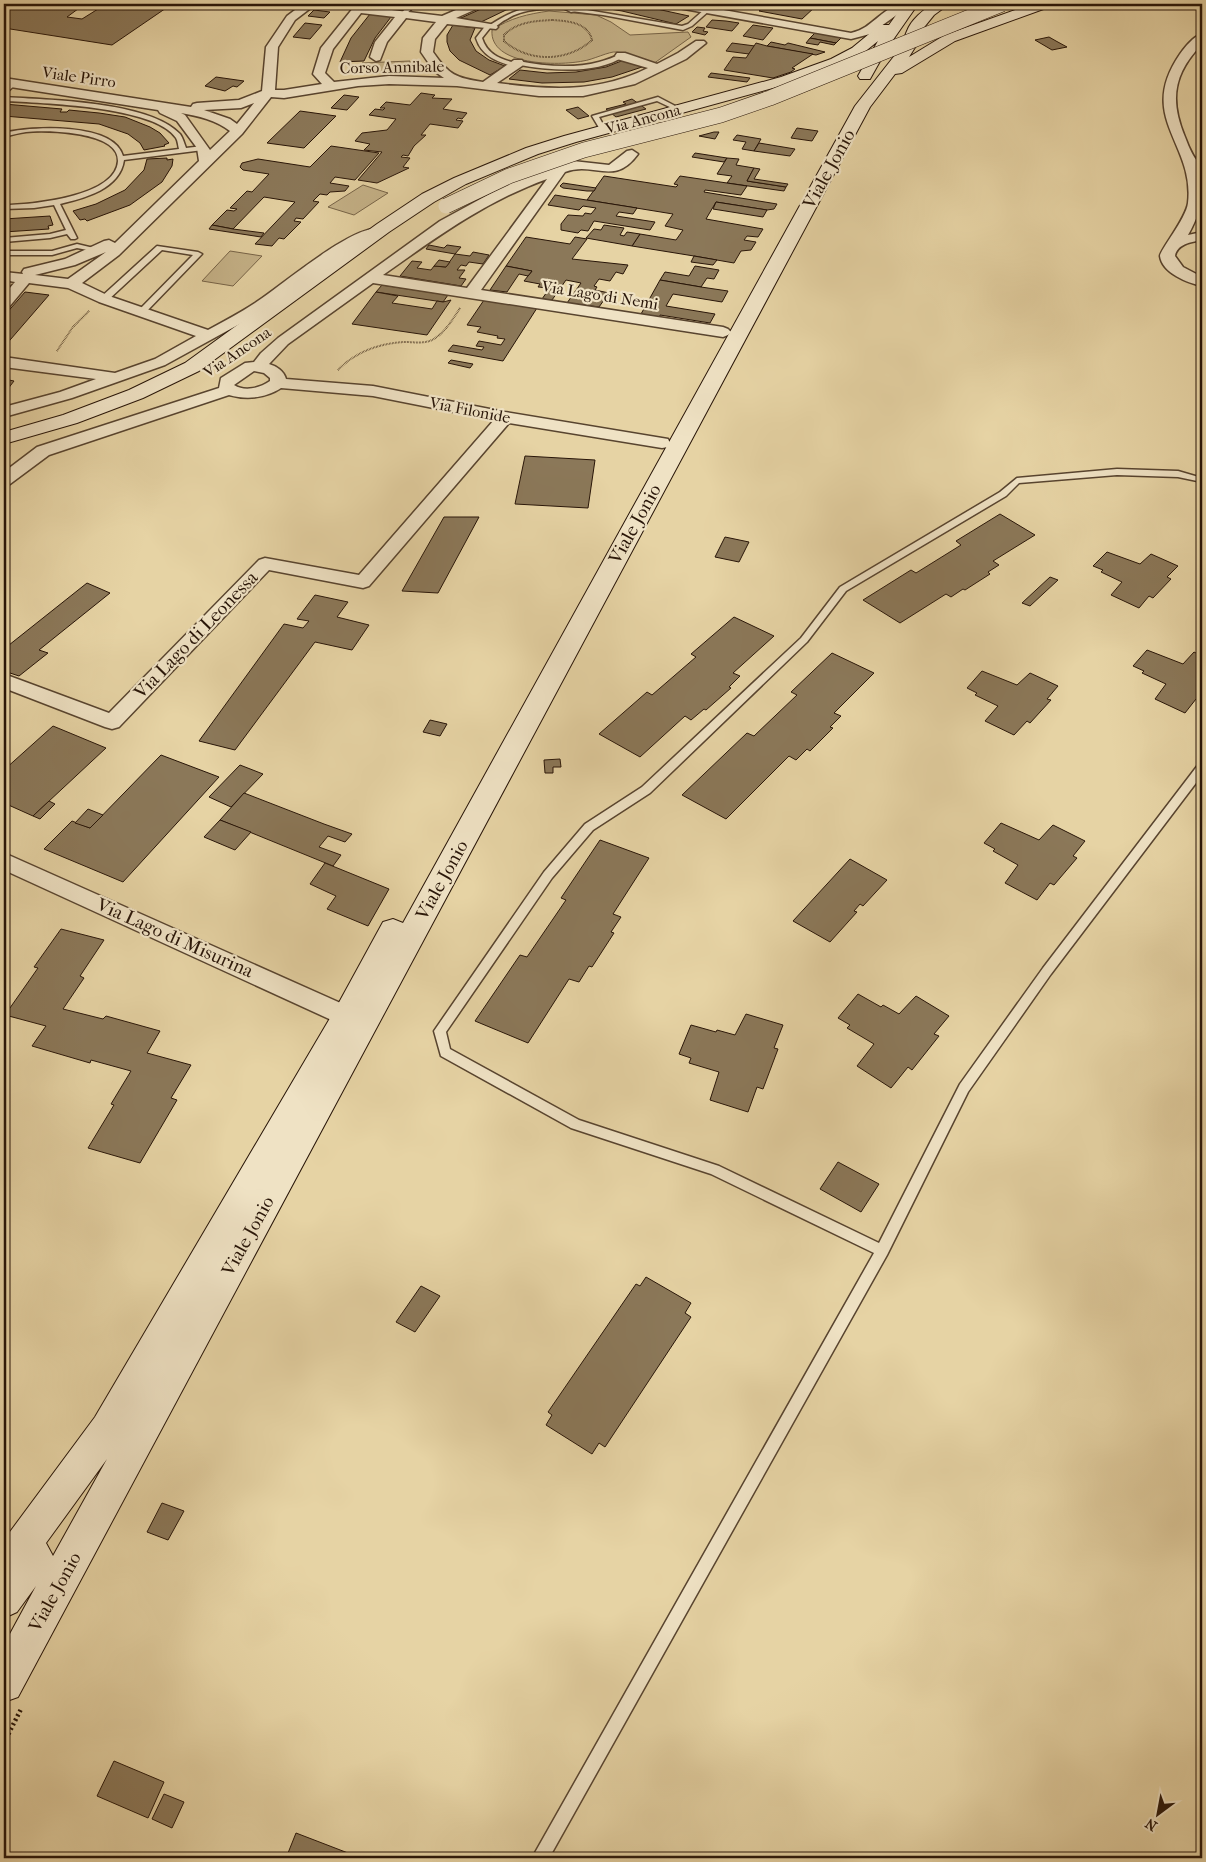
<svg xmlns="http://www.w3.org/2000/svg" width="1206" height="1862" font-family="'IM FELL French Canon',serif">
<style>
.green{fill:#c6b389;stroke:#776448}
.building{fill:#8b7859;stroke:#281508;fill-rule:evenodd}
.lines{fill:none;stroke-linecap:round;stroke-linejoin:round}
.lane-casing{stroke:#58442f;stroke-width:3}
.street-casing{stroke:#58442f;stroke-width:3}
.secondary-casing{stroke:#281508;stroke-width:2}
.path-far1{stroke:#281508;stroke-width:2;stroke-dasharray:0.5 1;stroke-linecap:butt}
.path{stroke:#281508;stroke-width:4.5;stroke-dasharray:2 3;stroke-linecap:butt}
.lane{fill:#efe2c4;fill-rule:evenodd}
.street{fill:#efe2c4;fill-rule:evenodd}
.secondary{fill:#efe2c4;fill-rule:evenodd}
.secondary-bridge-casing{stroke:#281508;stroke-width:16;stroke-linecap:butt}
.secondary-bridge{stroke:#efe2c4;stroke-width:15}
.labels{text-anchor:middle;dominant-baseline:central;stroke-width:4.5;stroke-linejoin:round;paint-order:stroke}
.far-street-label{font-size:16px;fill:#281508;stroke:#efe2c4}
.street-label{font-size:19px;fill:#281508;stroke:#efe2c4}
</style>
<rect width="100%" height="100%" fill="#e6d3a4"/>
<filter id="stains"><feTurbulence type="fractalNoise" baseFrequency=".004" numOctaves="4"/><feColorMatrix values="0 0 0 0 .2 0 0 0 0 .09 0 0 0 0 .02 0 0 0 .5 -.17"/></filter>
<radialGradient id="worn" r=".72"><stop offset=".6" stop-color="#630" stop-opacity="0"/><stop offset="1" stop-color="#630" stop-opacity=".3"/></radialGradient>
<g class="green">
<path d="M549,11L596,15L611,22L630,35L688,32L691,37L653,64C642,60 629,53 616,52C610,51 592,60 583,61C559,66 489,66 492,30C510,18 528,14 549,11Z"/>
<path d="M410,61L409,70L361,72L362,63Z"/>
<path d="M363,185L388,193L354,215L328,207Z"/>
<path d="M230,251L262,256L233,286L202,281Z"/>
</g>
<g class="building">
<path d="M4,4H172L112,45L4,28ZM82,6L98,9L82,19L67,17Z"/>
<path d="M379,4H404L398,9L376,7Z"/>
<path d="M492,4H547L506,10L481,22L461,18Z"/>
<path d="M578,4H634L689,16L676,24L622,11Z"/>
<path d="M768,4H832L828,9L816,6L802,19L759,11Z"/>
<path d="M314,10L330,12L324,18L308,16Z"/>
<path d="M370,14L391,17L375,38L364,61L340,62L351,38Z"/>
<path d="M712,20L726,21L739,23L732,31L706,27Z"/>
<path d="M305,23L322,25L310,39L293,37Z"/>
<path d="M453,25L475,28L470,40L476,51L489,60L505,66L490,75L459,60L450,51L447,42V35Z"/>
<path d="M753,25L773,28L763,40L743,36Z"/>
<path d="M697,27L705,28L703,31L708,32L705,35L692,32Z"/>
<path d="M816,32L842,37L836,43L810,38Z"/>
<path d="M1049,37L1056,41L1067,47L1052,50L1035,40Z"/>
<path d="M810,38L836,43L834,45L820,42L818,45L806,43Z"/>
<path d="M771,42L785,45L788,43L825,52L816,55L767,46Z"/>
<path d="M732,43L755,46L749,54L726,51Z"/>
<path d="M756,43L767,46L813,54L792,68L795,69L791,72L773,78L724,70L733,57L746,58Z"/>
<path d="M624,60L642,67L612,77L584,82L542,83L509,79L520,70L547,73L576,72L606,67Z"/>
<path d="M711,73L750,78L747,82L708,77Z"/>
<path d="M216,77L244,81L237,87L233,86L225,91L205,86Z"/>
<path d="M421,93L435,95L432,98L452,99L443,109L467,113L462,119L458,118L456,120L463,121L458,128L430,124L421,135H426L414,146L408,156L403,155L401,157L410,158L403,167L409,168L377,183L358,180L382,152L364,150L370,144L355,141L362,133L387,130L396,119L369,115L375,109L383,110L385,108H380L386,102L410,105Z"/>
<path d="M344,95L359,97L347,110L331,108Z"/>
<path d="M632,99L646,109L616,117L606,109L626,104L623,102Z"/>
<path d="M4,104L62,109L60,112H67L69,110L99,113L125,117L150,127L160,133L169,143L164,145L165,146L144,150L140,143L128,134L99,124L4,116Z"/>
<path d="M578,107L589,116L578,119L566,110Z"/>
<path d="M300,111L336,116L304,148L267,143Z"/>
<path d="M797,128L818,131L812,141L791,138Z"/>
<path d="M714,132H719L715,139L699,136Z"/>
<path d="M737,135L761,139L754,151L742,149L746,142L733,140Z"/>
<path d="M759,143L795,149L790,156L754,151Z"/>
<path d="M331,146L379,153L355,180L335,177L330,183L349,186L345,191L330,192L327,195L320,194L313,201L319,202L303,219L296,218L294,221L301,222L284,239L279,238L272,246L255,244L295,202L264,197L233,229L212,225L227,210L234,211L237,209L230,208L247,191L252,192L269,174L243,170L240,167L242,163L258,159L310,167Z"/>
<path d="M695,153L727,158L724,162L692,157Z"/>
<path d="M167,158V160L173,159L172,166L162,182L130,205L87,221L85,219L80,220L73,211L96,204L125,190L144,170L147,159Z"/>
<path d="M727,158L739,159L736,165L754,168L747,181L786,187L784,191L727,183L732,176L717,174Z"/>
<path d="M754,168L760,169L754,179L788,184L786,187L747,181Z"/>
<path d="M604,176L676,187L678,185L674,184L680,176L747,186L741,195L705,190L704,192L777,204L774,209L767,210L716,202L706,219L763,229L758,237L747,236L744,240L756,242L751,250L741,251L734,263L694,256L632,246L640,234L676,240L683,230L665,226L673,214L587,200Z"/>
<path d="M563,183L596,188L594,191H587L563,188L560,186Z"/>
<path d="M555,195L637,208L633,214L619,212L616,216L655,222L650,230L594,221L588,231L581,230L578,233L561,230V224L568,215L583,216L585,213L591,214L596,208L583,206L579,210L548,205Z"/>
<path d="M716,202L767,210L763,217L713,209Z"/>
<path d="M50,216L53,225L48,226L49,229L4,232V219Z"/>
<path d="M212,225L233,229L264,233L261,237L209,229Z"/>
<path d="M604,225L624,228L620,235L624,236L627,232L640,234L632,246L586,238L594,229L601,230Z"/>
<path d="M526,237L570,244L575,237L587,239L572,259L628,265L623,274L616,272L610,281L599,279L594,286L597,287L595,290L609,293L599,307L567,303L581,283L566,280L559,290L539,287H538L540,284L524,281L532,271L506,266Z"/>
<path d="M429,245L444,248L447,245L461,247L455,254L426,249Z"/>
<path d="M473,252L489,255L483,264L469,262L466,266L461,265L457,270H465L459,278L466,279L461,286L400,276L412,261L422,262L417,268L431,270L434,266L446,267L455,254L470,256Z"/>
<path d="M694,256L717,260L713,265L691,262Z"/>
<path d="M439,260L450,262L446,267L434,266Z"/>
<path d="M506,266L532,271L528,276L519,274L507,292L490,290Z"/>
<path d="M695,266L719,270L714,279L707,278L701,287L660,280L665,272L689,276Z"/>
<path d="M660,280L701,287L728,291L722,302L673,294L666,306L715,314L710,323L660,315V317L641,314Z"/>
<path d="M382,285L448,295L443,302L376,292Z"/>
<path d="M549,289L559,290L552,300L542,299Z"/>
<path d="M25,292L49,295L4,347V316Z"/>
<path d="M376,292L398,296L392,303L432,309L437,301L443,302L451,300L427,335L352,324Z"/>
<path d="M484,300L537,308L503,361L448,351L453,345L482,350L484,347L476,346L479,341L501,345L505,339L497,338L498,336L477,332L481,327L467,325Z"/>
<path d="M451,360L473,364L470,368L448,363Z"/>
<path d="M4,379L14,381L4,394Z"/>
<path d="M525,456L595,460L588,508L515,504Z"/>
<path d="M1000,514L1035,535L993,561L999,565L988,572L990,574L965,590L963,589L951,597L946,594L900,623L863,600L911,570L916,573L961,545L956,541Z"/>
<path d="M444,517H479L438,593L402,591Z"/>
<path d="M725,537L749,542L739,562L715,557Z"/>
<path d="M1107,552L1140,564L1151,554L1178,566L1167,577L1171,579L1153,598L1149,596L1139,608L1111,595L1122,582L1101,572L1103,570L1093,566Z"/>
<path d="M1050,577L1058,580L1030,606L1022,603Z"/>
<path d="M87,583L110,593L39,650L48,653L19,676L4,671V649Z"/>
<path d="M315,595L348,602L337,617L369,625L352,650L315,642L235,750L199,741L284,624L303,628L309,621L297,619Z"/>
<path d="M734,617L774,636L733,673L740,676L729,687L731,688L706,710L704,709L691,720L685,716L640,757L599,734L647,692L652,695L696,657L691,654Z"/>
<path d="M1147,650L1183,664L1194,652L1202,656V698L1200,701L1196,699L1185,713L1155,699L1166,684L1142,673L1144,671L1133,666Z"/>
<path d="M832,653L874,673L834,713L841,716L830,727L833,728L810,751L807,749L796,760L789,756L726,819L682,795L747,733L754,736L797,695L791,692Z"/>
<path d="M982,671L1017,685L1030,673L1058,686L1047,699L1051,700L1030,723L1027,721L1014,735L985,721L998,706L975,695L977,693L967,688Z"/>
<path d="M430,720L447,724L440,736L423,732Z"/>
<path d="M53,726L106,748L33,816L4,803V770Z"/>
<path d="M161,755L219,777L123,882L44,849L72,821L90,828Z"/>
<path d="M560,759L561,767H553V773H545L544,760Z"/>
<path d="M240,765L263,774L231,807L209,797Z"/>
<path d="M244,793L324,824L352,834L345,842L328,836L319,847L341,855L333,866L220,820Z"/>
<path d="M49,801L55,804L40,819L33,816Z"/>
<path d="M88,809L103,815L90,828L75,823Z"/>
<path d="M220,820L251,832L235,850L204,837Z"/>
<path d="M1001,823L1039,840L1053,825L1085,841L1073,856L1077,858L1054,885L1050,883L1037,900L1005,883L1018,865L993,851L995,849L984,843Z"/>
<path d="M600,840L649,858L613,914L621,917L611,932L614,933L592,967L589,966L579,982L569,979L528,1043L475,1021L520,955L527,957L566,900L561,898Z"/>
<path d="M850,859L887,880L863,906L860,904L854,911L857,912L830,942L793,921Z"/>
<path d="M325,863L389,889L368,926L327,909L336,896L310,884Z"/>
<path d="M61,929L104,940L80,976L84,978L63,1009L103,1019L106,1016L160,1031L147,1053L191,1065L171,1098L177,1100L140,1163L88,1148L114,1105L111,1104L131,1071L91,1060L90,1063L32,1046L46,1026L5,1015L38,968L34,967Z"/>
<path d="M858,994L881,1007L883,1005L899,1014L916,996L949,1016L934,1034L939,1036L912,1070L908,1067L891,1088L857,1066L874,1044L847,1028L850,1025L838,1018Z"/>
<path d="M746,1014L783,1025L774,1048L778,1049L763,1089L757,1087L748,1112L710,1100L719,1072L689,1063L691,1058L679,1054L691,1025L716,1032L717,1030L735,1035Z"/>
<path d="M838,1162L879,1184L861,1212L820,1189Z"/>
<path d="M646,1277L691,1303L685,1313L691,1317L605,1447L599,1443L592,1454L546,1425L552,1415L548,1412L636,1284L640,1286Z"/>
<path d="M421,1286L440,1296L415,1332L396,1322Z"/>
<path d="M162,1503L184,1511L168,1540L147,1532Z"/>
<path d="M114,1761L164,1782L148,1818L97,1796Z"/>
<path d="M164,1794L184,1802L172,1828L152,1819Z"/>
<path d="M296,1833L361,1858H286Z"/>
</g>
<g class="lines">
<defs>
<g id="lane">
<path d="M411,4H417L405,15H401V13Z"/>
<path d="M547,5H573L575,8L682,26L688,24L705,9L710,10L692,26L683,30L603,15L571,11L569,9C548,8 524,8 507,19C502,21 498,25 494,28H490L482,38C487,54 500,59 515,63L518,61C544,66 573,69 599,62C607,60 614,57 621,54L624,56C598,75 549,70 519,65L516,67C498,62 482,57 476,38L486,25H490C510,12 523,7 547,5Z"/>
<path d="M11,83L16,84L4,95V90Z"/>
<path d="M4,97C48,100 149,101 180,134C183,138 184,143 186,148L203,146L206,148L203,150L124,160C120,189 85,198 60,204L77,238L75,239H71L67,234L50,238L4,242V238L50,234L66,230L54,205L34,208L4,209V205C30,205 116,197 118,161C119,131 46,130 26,132C19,133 11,135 4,137V133C30,126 114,122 123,156L179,149C178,146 178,141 176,138C155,106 41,103 4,101Z"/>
<path d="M658,97L681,109L676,110L657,101L599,117L606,130L603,132L601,131L592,116Z"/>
<path d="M77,244L102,250L98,252L77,248L52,255H4V251H52Z"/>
<path d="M157,246L198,252L202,254L145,313L138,311L193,255L162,250L107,301H101V297Z"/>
<path d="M1117,469L1178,471L1202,478V482L1178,477L1117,475L1019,483L1006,496L846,591L807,642L650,793L593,830L552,878L446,1032L450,1049L579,1120L719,1166L879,1243L960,1084L1043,968L1198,765L1202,764V775L1051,974L968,1092L887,1255L549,1858H532L874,1253L711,1174L571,1128L441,1056L434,1031L544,872L585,824L642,787L801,638L840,587L1000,492L1017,478Z"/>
</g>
<g id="street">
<path d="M303,4H316L295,20L278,47L275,90H284L322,84L313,74L321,48L354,7L358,6L442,16L470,4H484L483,6L456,18L496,25L498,27L496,29L447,24L435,39L433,52C449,75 456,78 483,82L514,60H522L524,63L522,66L497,83C551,90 597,93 648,68L617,59L615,56L617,53H625L657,64L678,53L696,41H704L706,43L686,59L635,84L583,96H539L457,86L389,84L358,86L284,98L271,97L242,134L119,255L82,283L109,296L208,330C224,321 240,313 255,303C279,288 354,223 380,229L382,232L380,235L340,254L265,310L165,365L72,398L4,417V407L60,392L96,379L4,367V357L115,373L155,359L196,336L99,302L68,288L29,283L9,307L4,308V295L15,282L4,280V272L23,274L22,272L24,269L65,259L104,241L109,240L115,243L199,161L197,148L177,121L160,113L158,110L4,86V78L191,107L193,104L197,103L239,100L262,91L266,47L287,16ZM361,13L395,17L375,42L370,57L376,61L380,60L387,42L406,18L436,22L423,38L421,52L434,71L444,78L389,76L334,82L325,73L333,49ZM254,103L237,124L230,119L204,110L241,108ZM181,113C198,116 216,120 230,131L210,150L185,115ZM106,252L68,279L35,275L75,265Z"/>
<path d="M569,4H580L575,11L571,12L565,9Z"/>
<path d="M667,4H690L851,33C877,27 882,2 912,4L870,34L851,39L673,7Z"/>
<path d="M1202,34V44C1174,73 1169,99 1185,137C1189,148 1194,159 1202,167V179L1200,178C1203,201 1199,216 1188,235L1202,232V240C1191,242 1177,244 1175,256L1183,267L1202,277V286C1188,283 1162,273 1160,256C1160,250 1186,219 1188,203C1195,143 1136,118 1180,54C1185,47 1194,36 1202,34Z"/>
<path d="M632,150L638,154C614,187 595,161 565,172L481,290L723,327L728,329L731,332L728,335L723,337L373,283L288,344L269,364C276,366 284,371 286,379L373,386L505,412L662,438L668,439L670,443L668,447L662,448L509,423L369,586L363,588L269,570L119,727L112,729L105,727L4,688V674L109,713L259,560L265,558L359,575L494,420L373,396L281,388C266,398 247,400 229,395L49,455L10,484L4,485V472L37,447L219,388L221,378L245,363L254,362L261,353L278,338L440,221L508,184L573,161L609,165L627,151ZM547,179L467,288L383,275C437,237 484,202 547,179ZM254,371L264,373L270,378V381C260,388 245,392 234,385Z"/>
<path d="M4,853L354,1009L358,1016L354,1023L346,1026L338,1023L4,870Z"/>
</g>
<g id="secondary">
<path d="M904,4H918L888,47L870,79H860L858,76L878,41L862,54L841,65L791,83L576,142L538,154L466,184L434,202L389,232L199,371L143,398L77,423L4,444V432L63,415L129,390L185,363L377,224L422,194L454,178L526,148L564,136L781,77L831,59L852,48L880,25H889Z"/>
<path d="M933,4H949L934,15L921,31L919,41L909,57L945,35L1032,4H1051L1049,7L955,41L902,73L895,74L870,107L18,1697L4,1702V1645L36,1586L17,1612L4,1618V1540L95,1417L336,1008L383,922L393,919L403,923L855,106L899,50C903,43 904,38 907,31C911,20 924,9 933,4ZM107,1459L53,1556L46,1543Z"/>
</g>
</defs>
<use href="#lane" class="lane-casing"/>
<use href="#street" class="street-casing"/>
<use href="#secondary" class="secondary-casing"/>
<g class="path-far1">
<path d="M552,20C567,21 588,22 592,40C568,62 529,63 504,41V35C517,22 534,21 552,20Z"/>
<path d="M57,351L73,327L89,311"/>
<path d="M338,370C355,352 380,343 405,342C414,342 423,344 432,340C445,333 452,320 460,308"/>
</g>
<path class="path" d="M4,1743L21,1709"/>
<use href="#lane" class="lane"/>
<use href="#street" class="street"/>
<use href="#secondary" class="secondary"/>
<defs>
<path id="secondary-bridge" d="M446,206L509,176L584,150L721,115L770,98L1002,4"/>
</defs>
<use href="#secondary-bridge" class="secondary-bridge-casing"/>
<use href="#secondary-bridge" class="secondary-bridge"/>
</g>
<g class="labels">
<g class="far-street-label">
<text transform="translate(392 67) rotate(-1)">Corso Annibale</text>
<text transform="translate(79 77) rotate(8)">Viale Pirro</text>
<text transform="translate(643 119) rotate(-15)">Via Ancona</text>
<text transform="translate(600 295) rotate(9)">Via Lago di Nemi</text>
<text transform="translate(237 352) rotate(-34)">Via Ancona</text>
<text transform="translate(470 410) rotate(11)">Via Filonide</text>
</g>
<g class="street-label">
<text transform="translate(829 169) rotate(-61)">Viale Jonio</text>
<text transform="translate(635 524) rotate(-61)">Viale Jonio</text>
<text transform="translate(196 635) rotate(-46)">Via Lago di Leonessa</text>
<text transform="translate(442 880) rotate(-61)">Viale Jonio</text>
<text transform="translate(175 938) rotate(24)">Via Lago di Misurina</text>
<text transform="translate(248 1236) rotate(-61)">Viale Jonio</text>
<text transform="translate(55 1592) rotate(-61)">Viale Jonio</text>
</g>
</g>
<rect width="1206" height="1862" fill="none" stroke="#e6d3a4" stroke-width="20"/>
<rect x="5" y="5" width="1196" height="1852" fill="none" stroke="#281508" stroke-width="2.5"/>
<rect x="10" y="10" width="1186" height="1842" fill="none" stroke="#281508"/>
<g transform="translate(1158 1814) rotate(212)" stroke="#efe2c4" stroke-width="4" paint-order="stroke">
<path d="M0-4L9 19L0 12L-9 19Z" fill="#281508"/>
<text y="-8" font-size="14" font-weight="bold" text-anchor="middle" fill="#281508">N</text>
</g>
<rect width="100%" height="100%" filter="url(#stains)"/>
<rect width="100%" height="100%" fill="url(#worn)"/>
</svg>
